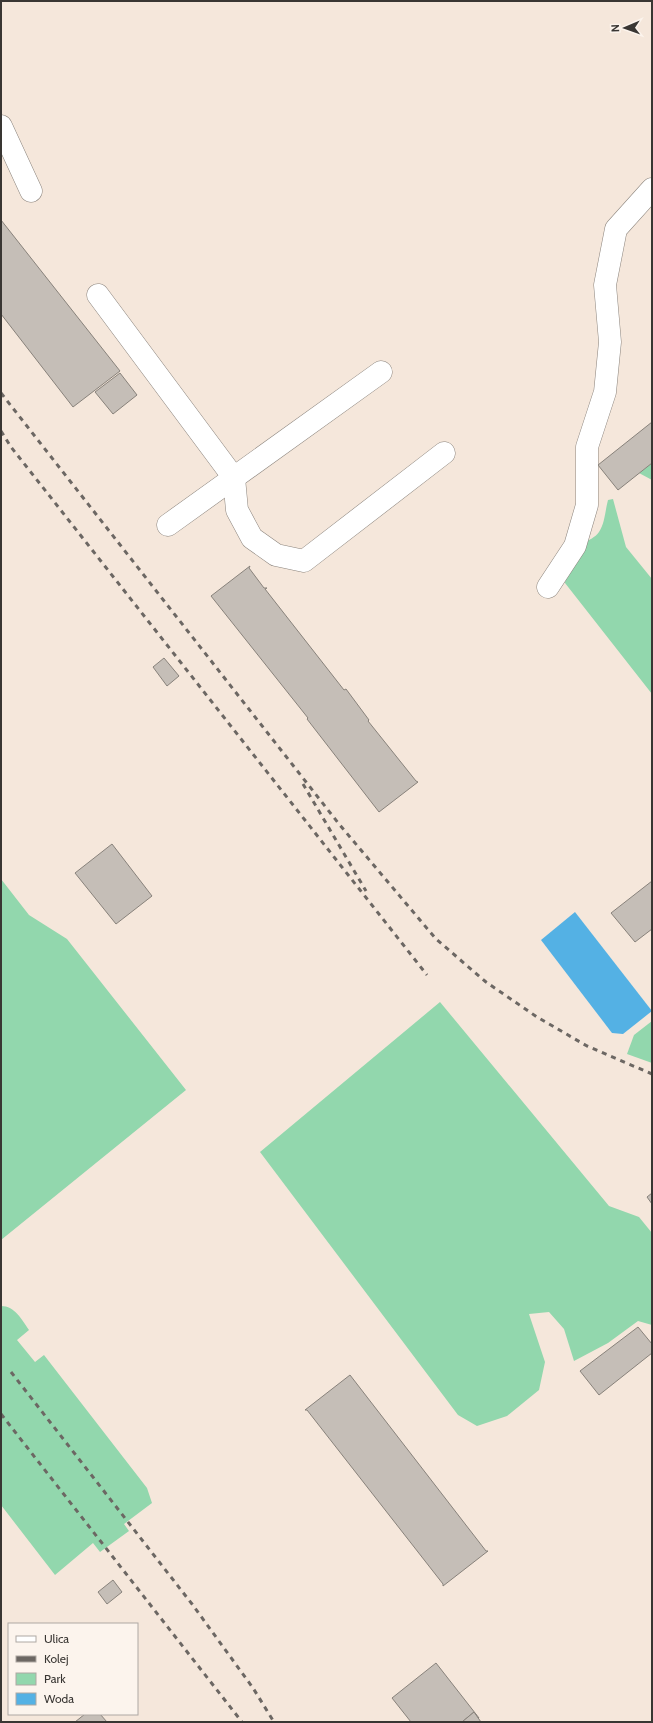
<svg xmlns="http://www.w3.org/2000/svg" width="653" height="1723" font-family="Cabin,sans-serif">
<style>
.built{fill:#f5e7db;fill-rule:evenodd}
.green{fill:#92d7ad}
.water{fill:#54b1e4}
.building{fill:#c5beb7;stroke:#88827b}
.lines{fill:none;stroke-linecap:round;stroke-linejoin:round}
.minor-casing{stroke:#8b847d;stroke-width:23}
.minor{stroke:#fff;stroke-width:22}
.rail{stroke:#6c6763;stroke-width:3;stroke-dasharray:5 5;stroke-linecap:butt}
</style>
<rect width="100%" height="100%" fill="#fcf4ed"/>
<path class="built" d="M1,1H652V1722H1ZM9,1624H137V1714H9Z"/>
<g class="green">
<path d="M652,463V480L639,473Z"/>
<path d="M613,499L626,547L652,579V694L565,583C567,568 573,554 584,544C589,539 595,538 599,532C605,523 605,511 608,500Z"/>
<path d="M1,879L29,915L67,939L186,1090L1,1240Z"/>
<path d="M440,1002L609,1206L639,1217L652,1233V1325L638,1321L608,1343L574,1361L564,1329L549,1312L529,1314L545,1362L539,1390L507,1416L477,1426L458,1415L260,1152Z"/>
<path d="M652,1021V1063L627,1054L634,1035Z"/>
<path d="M1,1306C15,1306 22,1320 29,1330L17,1340L35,1362L44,1355L147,1488L152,1503L124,1524L129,1531L100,1552L93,1543L55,1575L1,1505Z"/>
</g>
<path class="water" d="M575,912L652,1011L623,1034L612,1033L541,940Z"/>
<g class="building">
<path d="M1,220L120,371L73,407L1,314Z"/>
<path d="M120,373L137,395L113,414L95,392Z"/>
<path d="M652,422V463L618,490L598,465Z"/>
<path d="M250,566L249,568L264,588H267L265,589L344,690L346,689L369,720L368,721L416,781L418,782L379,812L307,719L308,718L211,596Z"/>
<path d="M164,658L179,676L167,686L153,667Z"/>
<path d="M112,844L152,896L116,924L75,873Z"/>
<path d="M652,881V929L635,942L611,913Z"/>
<path d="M652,1193V1204L647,1197Z"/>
<path d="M638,1327L652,1344V1353L599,1395L580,1371Z"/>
<path d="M350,1375L486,1551H488L443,1586V1584L307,1410H305Z"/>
<path d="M113,1580L122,1592L107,1604L98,1592Z"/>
<path d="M436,1663L479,1718H478L474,1712L462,1722H411L392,1698Z"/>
<path d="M474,1712L481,1722H462Z"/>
<path d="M85,1714H100L107,1722H75Z"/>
</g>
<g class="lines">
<defs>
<g id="minor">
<path d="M1,126L31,191"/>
<path d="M98,295L234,478L237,510L252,538L276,555L304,561L444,453"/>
<path d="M168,525L381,372"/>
<path d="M548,587L575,546L587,505V447L605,392L610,342L605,285L616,229L652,189"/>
</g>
</defs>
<use href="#minor" class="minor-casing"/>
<use href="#minor" class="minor"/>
<g class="rail">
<path d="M1,393L339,824L436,939L486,982L537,1017L587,1046L652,1074"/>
<path d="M1,431L11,447L427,975"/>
<path d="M303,784L366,891"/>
<path d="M11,1372L192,1604L253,1688L274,1722"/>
<path d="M1,1414L242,1722"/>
</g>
</g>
<rect width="653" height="1723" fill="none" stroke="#393633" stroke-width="4"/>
<rect x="8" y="1623" width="130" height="92" fill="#fcf4ed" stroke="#aea8a3"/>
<rect x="16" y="1636" width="20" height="6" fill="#ffffff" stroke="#aea8a3"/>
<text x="44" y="1643" font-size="12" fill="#393633">Ulica</text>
<rect x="16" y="1656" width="20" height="6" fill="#6c6763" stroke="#aea8a3"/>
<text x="44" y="1663" font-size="12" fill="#393633">Kolej</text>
<rect x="16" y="1673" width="20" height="12" fill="#92d7ad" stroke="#aea8a3"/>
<text x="44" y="1683" font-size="12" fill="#393633">Park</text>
<rect x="16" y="1693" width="20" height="12" fill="#54b1e4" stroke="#aea8a3"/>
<text x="44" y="1703" font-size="12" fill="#393633">Woda</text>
<g transform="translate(625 28) rotate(268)" stroke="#fcf4ed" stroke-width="3" paint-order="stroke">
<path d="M0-3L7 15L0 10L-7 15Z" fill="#393633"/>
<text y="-6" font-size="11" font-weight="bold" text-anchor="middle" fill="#393633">N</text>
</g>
</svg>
